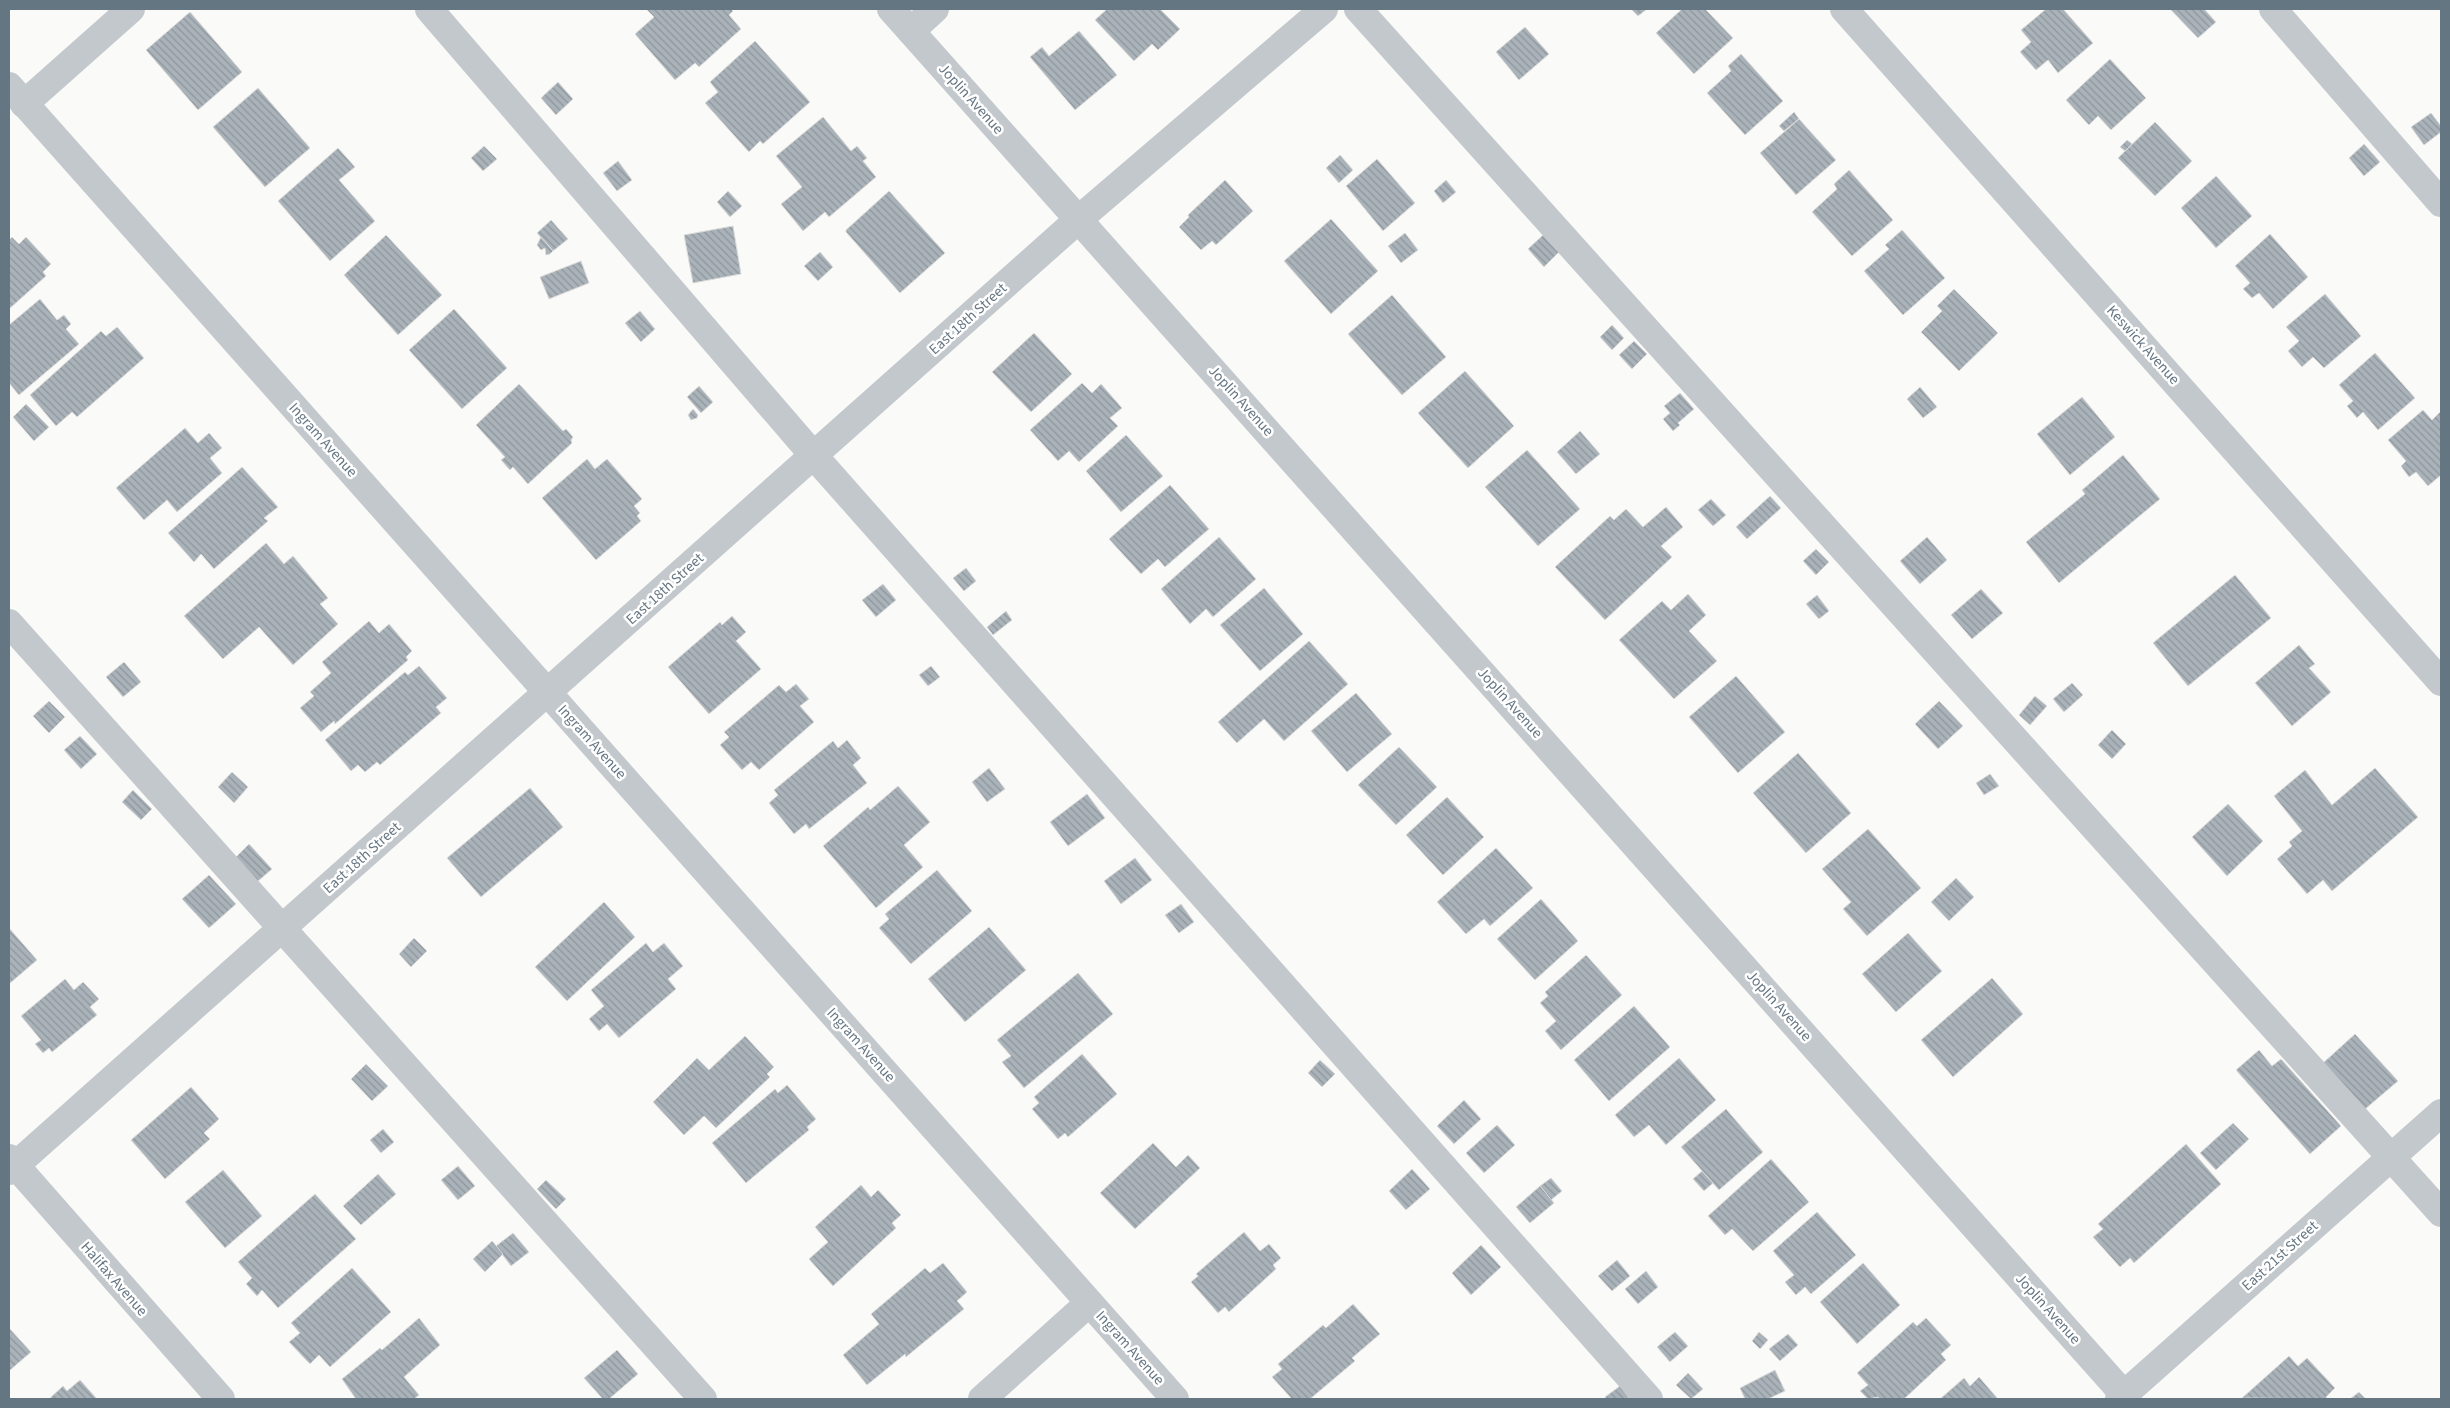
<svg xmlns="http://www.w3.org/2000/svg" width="2450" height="1408" font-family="'Source Sans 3',sans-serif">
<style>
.building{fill:url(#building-back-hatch);stroke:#dcdcda}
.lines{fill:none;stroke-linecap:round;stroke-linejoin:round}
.minor{stroke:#c3c8cc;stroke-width:28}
.labels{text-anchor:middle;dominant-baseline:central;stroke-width:5;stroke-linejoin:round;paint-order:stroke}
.street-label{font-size:15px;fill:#657683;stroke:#fff}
</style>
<defs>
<pattern id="building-back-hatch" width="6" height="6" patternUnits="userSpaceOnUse" patternTransform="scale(1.25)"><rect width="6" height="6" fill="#aab3b9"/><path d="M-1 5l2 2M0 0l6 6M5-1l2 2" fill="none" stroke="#8e969c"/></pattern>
</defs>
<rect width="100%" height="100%" fill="#fafaf8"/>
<g class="building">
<path d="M646,9H731L733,11L729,15L741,29L699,67L695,63L675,80L635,34L654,17Z"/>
<path d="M1107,9H1160L1180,29L1158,50L1152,44L1134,61L1095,20Z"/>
<path d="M1631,9H1647L1638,16Z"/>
<path d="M1682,9H1705L1733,38L1694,74L1656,33Z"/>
<path d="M2046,9H2063L2093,43L2058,73L2048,60L2036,70L2020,52L2031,42L2021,30Z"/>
<path d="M2170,9H2204L2216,22L2198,38Z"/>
<path d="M190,12L242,72L198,110L146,50Z"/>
<path d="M1525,27L1549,54L1519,80L1496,52Z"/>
<path d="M1079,31L1117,75L1075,110L1030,57L1042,47L1049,56Z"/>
<path d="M755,41L810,102L763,144L760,141L749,152L705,103L718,92L710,82Z"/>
<path d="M1741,54L1783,101L1745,135L1707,93L1731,71L1728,66Z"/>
<path d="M2110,59L2146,98L2111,130L2098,116L2089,125L2066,100Z"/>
<path d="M558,82L573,99L556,115L541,98Z"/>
<path d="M258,88L310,148L265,187L213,127Z"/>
<path d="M1794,112L1799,119L1784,131L1779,126Z"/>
<path d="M2431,113L2441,126V132L2424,145L2411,127Z"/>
<path d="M823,117L851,151L857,146L867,158L863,161L876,177L829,217L825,212L803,231L781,204L802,187L776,156Z"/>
<path d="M1799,119L1836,160L1796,195L1760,153Z"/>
<path d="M2155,122L2192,161L2155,196L2118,158Z"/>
<path d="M2127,140L2132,144L2125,151L2120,147Z"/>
<path d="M2364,144L2380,162L2364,176L2349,158Z"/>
<path d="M484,146L497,159L483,171L471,158Z"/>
<path d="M338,148L355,167L339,180L375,221L330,261L278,201Z"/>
<path d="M1340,155L1353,170L1339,183L1326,168Z"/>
<path d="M1377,159L1415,203L1383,231L1346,186Z"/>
<path d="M618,161L632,180L617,191L603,173Z"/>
<path d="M1849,170L1893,220L1852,256L1812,212L1837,189L1834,184Z"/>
<path d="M2216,176L2252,216L2216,248L2181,208Z"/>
<path d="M1225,180L1253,211L1216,245L1212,241L1201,250L1179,227L1189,217L1188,215Z"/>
<path d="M1446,180L1456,192L1443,203L1434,191Z"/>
<path d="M728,191L742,206L730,217L717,202Z"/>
<path d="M889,191L945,253L900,293L846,232V230Z"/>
<path d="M1331,219L1378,271L1331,314L1284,261Z"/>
<path d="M551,220L568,239L553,251L537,233Z"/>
<path d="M733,226L741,274L693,283L684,235Z"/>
<path d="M1902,230L1945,278L1903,315L1864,271L1889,249L1885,245Z"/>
<path d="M1405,233L1418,250L1401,263L1388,246Z"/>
<path d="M2270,234L2308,277L2273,309L2259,293L2252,298L2243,289L2250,283L2235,266Z"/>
<path d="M386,235L442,295L398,335L344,275Z"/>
<path d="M1543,235L1559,252L1544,267L1528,249Z"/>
<path d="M12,237L19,244L26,237L51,264L43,272L46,276L9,309V240Z"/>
<path d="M541,237L553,251L550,254L546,255L545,248L541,250L537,245Z"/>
<path d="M820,252L833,267L818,281L804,266Z"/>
<path d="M581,261L589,283L549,299L540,277Z"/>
<path d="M1954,289L1998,333L1959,371L1921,332L1942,311L1937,306Z"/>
<path d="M2325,294L2361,336L2324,368L2313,357L2302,367L2288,351L2299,341L2286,327Z"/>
<path d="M1392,295L1446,357L1402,395L1348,334Z"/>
<path d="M40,299L57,320L64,315L71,324L66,329L79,344L19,395L9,383V325Z"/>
<path d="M454,309L507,368L462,409L409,350Z"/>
<path d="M640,311L655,329L641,342L625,323Z"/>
<path d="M1612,325L1624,338L1612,350L1600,337Z"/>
<path d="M117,327L144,358L77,417L72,412L56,426L30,395L101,331L106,336Z"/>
<path d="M1034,333L1072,374L1031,412L992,372Z"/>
<path d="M1634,341L1647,354L1632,369L1619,355Z"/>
<path d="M2375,353L2415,398L2378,430L2363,412L2357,418L2347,406L2353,401L2339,385Z"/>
<path d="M1465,371L1514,426L1468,468L1418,413Z"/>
<path d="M1082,383L1092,393L1101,384L1122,408L1110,418L1118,426L1079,462L1069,451L1058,461L1030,430Z"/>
<path d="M519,384L563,431L566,429L573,437L571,440L572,443L528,484L513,467L510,470L501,460L505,457L476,425Z"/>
<path d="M699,386L713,402L701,413L687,397Z"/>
<path d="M1920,387L1937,407L1923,418L1907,399Z"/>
<path d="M1680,393L1694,409L1678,423L1680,425L1673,431L1663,419L1670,413L1664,406Z"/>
<path d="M2082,397L2115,437L2070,475L2037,434Z"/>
<path d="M26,404L49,427L34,441L13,417Z"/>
<path d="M693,409L698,415L697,418L691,420L688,415Z"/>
<path d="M2423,410L2432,420L2441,411V475L2428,486L2416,472L2409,477L2401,466L2406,461L2388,440Z"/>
<path d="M185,428L198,443L209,433L222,448L210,458L222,473L177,512L167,500L144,520L116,488Z"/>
<path d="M1580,431L1600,454L1576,474L1557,452Z"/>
<path d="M1126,435L1163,476L1121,512L1086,471Z"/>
<path d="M1527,450L1580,509L1538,546L1485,487Z"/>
<path d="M2123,455L2160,499L2059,583L2026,542L2085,494L2082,490Z"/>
<path d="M587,459L595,469L607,459L642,499L634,506L640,513L637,516L641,521L596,560L542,498Z"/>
<path d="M242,467L278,507L264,518L268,521L214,569L201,554L194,562L168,533Z"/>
<path d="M1170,485L1209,529L1165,567L1158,559L1141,574L1109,539Z"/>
<path d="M1770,496L1781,508L1747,539L1736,527Z"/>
<path d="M1711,499L1726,515L1713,526L1698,510Z"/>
<path d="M1666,507L1683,527L1661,546L1672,557L1605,620L1555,567L1610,516L1614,520L1626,509L1643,527Z"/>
<path d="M1219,537L1256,579L1213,617L1206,609L1190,624L1161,589Z"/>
<path d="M1927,537L1947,560L1920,584L1900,561Z"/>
<path d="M266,543L284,564L293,556L328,598L320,604L338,624L293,665L259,627L223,659L184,616Z"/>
<path d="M1816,549L1829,562L1816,575L1803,561Z"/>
<path d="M966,568L976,581L964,591L953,578Z"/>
<path d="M2235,575L2271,618L2188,686L2153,643Z"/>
<path d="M883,584L896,600L876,617L862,600Z"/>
<path d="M1264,588L1303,634L1260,671L1220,625Z"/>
<path d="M1981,589L2003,613L1972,639L1951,615Z"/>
<path d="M1688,594L1706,615L1689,631L1717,661L1674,699L1619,640L1662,601L1671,610Z"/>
<path d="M1817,595L1829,611L1819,619L1806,604Z"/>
<path d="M1006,611L1012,620L993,635L987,627Z"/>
<path d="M732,616L746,632L736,641L761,669L709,714L668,667L720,622L722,625Z"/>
<path d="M369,621L379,633L389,624L412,651L406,657L408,660L335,724L334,721L321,732L300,708L314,696L310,692L331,673L322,662Z"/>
<path d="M1309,641L1348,684L1284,741L1264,719L1237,743L1218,722Z"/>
<path d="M2299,645L2315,664L2309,668L2331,692L2292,726L2255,683Z"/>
<path d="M124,662L141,682L123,697L106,677Z"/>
<path d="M419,666L447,698L436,707L441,713L380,765L377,762L365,772L358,765L351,771L325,740L405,672L408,675Z"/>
<path d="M931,666L940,677L928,686L919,675Z"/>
<path d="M1736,676L1785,732L1738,773L1689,717Z"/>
<path d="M2072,683L2083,695L2064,712L2053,699Z"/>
<path d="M796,684L809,699L800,706L814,722L759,770L751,762L742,770L720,745L729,737L724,732L779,685L786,692Z"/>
<path d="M1356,693L1392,734L1347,772L1311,731Z"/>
<path d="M2035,696L2047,706L2030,725L2019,715Z"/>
<path d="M49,701L65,717L49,733L33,716Z"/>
<path d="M1939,701L1963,726L1938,749L1915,724Z"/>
<path d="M2112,730L2126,744L2112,759L2098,745Z"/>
<path d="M80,736L97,754L81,769L64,750Z"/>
<path d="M847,740L861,758L853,765L867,783L809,829L806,824L794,834L769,803L778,795L774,790L833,741L838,748Z"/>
<path d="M1399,747L1437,787L1396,825L1358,785Z"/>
<path d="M1798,753L1851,813L1806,853L1753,793Z"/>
<path d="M989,768L1005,789L987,802L972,782Z"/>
<path d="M2375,768L2418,817L2332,891L2323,880L2307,894L2277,859L2292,846L2289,842L2302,831L2274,796L2305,770L2332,805Z"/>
<path d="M232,772L248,787L234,803L218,787Z"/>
<path d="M1990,774L1999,786L1984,795L1976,783Z"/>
<path d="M898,786L930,822L904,845L923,867L876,908L823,846L868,807L870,810Z"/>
<path d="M530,788L563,827L481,897L447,858Z"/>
<path d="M133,790L152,809L141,820L122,802Z"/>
<path d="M1087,794L1105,818L1068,846L1050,822Z"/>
<path d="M1447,797L1484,837L1443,875L1406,835Z"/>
<path d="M2228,804L2263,841L2227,876L2192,837Z"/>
<path d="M1868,829L1921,888L1867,936L1843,909L1851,902L1822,869Z"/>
<path d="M249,844L272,869L257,882L235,858Z"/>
<path d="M1496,848L1533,888L1490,926L1484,919L1466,934L1437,902Z"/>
<path d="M1135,858L1152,880L1121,904L1104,881Z"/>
<path d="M937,870L972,911L911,964L879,928L889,919L885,914Z"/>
<path d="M209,875L236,904L209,928L182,899Z"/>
<path d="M1956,878L1974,897L1949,921L1931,902Z"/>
<path d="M1541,899L1578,941L1535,980L1497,939Z"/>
<path d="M604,902L635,937L567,1001L535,967Z"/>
<path d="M1181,904L1194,922L1179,933L1165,915Z"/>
<path d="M989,927L1026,970L965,1022L928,979Z"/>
<path d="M9,928L37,960L9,984Z"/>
<path d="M1908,933L1942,971L1896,1012L1862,974Z"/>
<path d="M414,938L427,951L411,967L399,954Z"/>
<path d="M646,943L653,952L664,943L683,966L668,979L676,989L619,1038L607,1024L599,1031L589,1019L604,1006L591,990Z"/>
<path d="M1586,955L1622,995L1561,1050L1545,1031L1556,1021L1540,1003L1548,996L1545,992Z"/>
<path d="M1078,973L1113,1014L1024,1088L1002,1062L1011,1056L997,1040Z"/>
<path d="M1992,978L2023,1014L1953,1077L1921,1040Z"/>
<path d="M65,979L74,990L83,982L99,999L90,1007L97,1015L52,1052L49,1048L43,1053L35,1044L41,1040L21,1016Z"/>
<path d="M1634,1006L1670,1047L1609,1101L1574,1060Z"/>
<path d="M2355,1034L2398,1081L2364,1110L2323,1063Z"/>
<path d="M745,1036L774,1067L767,1074L770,1077L716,1128L704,1116L684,1135L653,1102L697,1058L709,1070Z"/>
<path d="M2259,1050L2272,1066L2281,1059L2341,1126L2310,1154L2236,1070Z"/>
<path d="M1082,1054L1117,1094L1068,1137L1065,1133L1058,1139L1032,1109L1039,1103L1034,1097Z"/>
<path d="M1679,1058L1716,1100L1666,1145L1649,1125L1634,1137L1615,1115Z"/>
<path d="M1320,1060L1335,1074L1322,1087L1308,1073Z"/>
<path d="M366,1064L388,1086L372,1101L351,1079Z"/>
<path d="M787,1085L816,1119L807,1127L809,1130L746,1183L712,1143L775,1089L778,1093Z"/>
<path d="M191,1087L219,1119L204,1133L210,1139L165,1179L131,1140Z"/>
<path d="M1464,1100L1481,1119L1454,1144L1437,1126Z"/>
<path d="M1726,1109L1763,1152L1719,1190L1681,1147Z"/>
<path d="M2233,1123L2249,1139L2216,1170L2200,1153Z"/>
<path d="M1497,1125L1515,1145L1484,1173L1466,1153Z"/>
<path d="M383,1129L394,1142L381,1153L370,1140Z"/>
<path d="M1153,1143L1176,1167L1188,1155L1200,1168L1135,1229L1100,1193Z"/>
<path d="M2186,1144L2221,1184L2134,1263L2130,1258L2120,1267L2093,1237L2103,1229L2098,1224Z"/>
<path d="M1771,1159L1809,1202L1753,1251L1732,1229L1725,1235L1708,1216Z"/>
<path d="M458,1166L475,1186L458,1200L441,1180Z"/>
<path d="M1412,1169L1430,1189L1406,1210L1389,1191Z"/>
<path d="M223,1170L262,1216L225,1248L185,1202Z"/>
<path d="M1702,1171L1713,1183L1704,1191L1693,1179Z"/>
<path d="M378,1174L396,1194L361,1225L343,1206Z"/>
<path d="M1551,1178L1562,1191L1551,1200L1540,1186Z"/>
<path d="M546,1180L566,1199L556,1209L537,1189Z"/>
<path d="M861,1185L871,1197L878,1190L901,1215L892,1223L896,1228L833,1286L809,1259L828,1242L815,1227Z"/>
<path d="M1540,1186L1554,1203L1530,1223L1516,1207Z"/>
<path d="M315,1194L356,1239L278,1308L262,1290L257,1296L246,1284L252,1278L238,1262Z"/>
<path d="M1817,1212L1856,1255L1811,1294L1805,1287L1796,1295L1785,1282L1794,1275L1773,1251Z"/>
<path d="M1244,1232L1260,1251L1269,1244L1281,1258L1273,1265L1276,1269L1229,1312L1225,1307L1218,1313L1191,1282L1198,1276L1196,1274Z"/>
<path d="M513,1233L529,1252L511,1266L496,1246Z"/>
<path d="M492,1241L503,1254L485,1272L473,1259Z"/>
<path d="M1481,1245L1501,1267L1471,1295L1452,1273Z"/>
<path d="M1617,1260L1630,1276L1612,1291L1598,1276Z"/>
<path d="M943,1263L967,1292L957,1301L964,1309L906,1357L905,1354L867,1385L843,1355L879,1324L871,1314L925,1268L930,1273Z"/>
<path d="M1863,1263L1900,1305L1857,1344L1820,1302Z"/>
<path d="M352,1268L391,1312L330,1367L319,1355L310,1364L289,1342L300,1333L291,1323Z"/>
<path d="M1646,1271L1658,1287L1638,1304L1625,1289Z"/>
<path d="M1353,1304L1380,1334L1352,1358L1355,1361L1310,1399H1292L1272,1377L1282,1369L1278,1364L1323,1325L1326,1328Z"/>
<path d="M419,1318L440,1345L404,1377L419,1395L414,1399H356L342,1379L380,1348L382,1350Z"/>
<path d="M1926,1318L1951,1345L1941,1354L1946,1360L1904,1399H1880L1878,1397L1868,1399L1860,1391L1868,1385L1857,1373L1913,1322L1917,1326Z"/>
<path d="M9,1328L31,1352L9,1371Z"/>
<path d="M1675,1332L1688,1346L1670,1362L1657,1347Z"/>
<path d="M1759,1332L1768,1340L1760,1349L1752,1341Z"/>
<path d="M1788,1334L1798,1345L1780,1361L1769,1349Z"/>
<path d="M617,1350L638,1374L609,1399H603L584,1378Z"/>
<path d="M2289,1356L2298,1366L2307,1358L2335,1388L2326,1397L2328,1399L2242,1398Z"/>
<path d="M1775,1370L1785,1391L1768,1399H1745L1740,1388Z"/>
<path d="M1688,1373L1703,1389L1691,1399L1676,1385Z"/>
<path d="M1979,1377L1998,1399H1940L1964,1378L1970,1386Z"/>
<path d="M80,1380L97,1399H49L63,1386L67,1391Z"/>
<path d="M1620,1386L1630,1399H1606L1605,1397Z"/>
<path d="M2359,1392L2366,1399H2350Z"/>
</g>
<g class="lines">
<g class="minor">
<path d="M429,9L814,456L1649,1399"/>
<path d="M891,9L2128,1399"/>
<path d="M1358,9L2441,1213"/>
<path d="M1844,9L2441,682"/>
<path d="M2273,9L2441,203"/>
<path d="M911,31L935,9"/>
<path d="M9,86L1175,1399"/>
<path d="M24,104L131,9"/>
<path d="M9,623L703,1399"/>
<path d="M9,1158L221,1399"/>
<path d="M9,1171L1079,219L1324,9"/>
<path d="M982,1399L1089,1303"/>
<path d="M2119,1399L2441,1113"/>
</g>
</g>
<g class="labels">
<g class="street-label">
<text transform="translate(971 99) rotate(48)">Joplin Avenue</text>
<text transform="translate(968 319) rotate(-42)">East 18th Street</text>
<text transform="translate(2143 345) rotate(48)">Keswick Avenue</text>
<text transform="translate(1241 401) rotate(48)">Joplin Avenue</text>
<text transform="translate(323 440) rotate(48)">Ingram Avenue</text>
<text transform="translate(665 589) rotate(-42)">East 18th Street</text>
<text transform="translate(1510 703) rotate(48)">Joplin Avenue</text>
<text transform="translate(592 742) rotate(48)">Ingram Avenue</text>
<text transform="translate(362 858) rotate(-42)">East 18th Street</text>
<text transform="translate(1779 1006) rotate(48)">Joplin Avenue</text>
<text transform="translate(861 1045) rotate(48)">Ingram Avenue</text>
<text transform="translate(2280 1256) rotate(-42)">East 21st Street</text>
<text transform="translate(114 1279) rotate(49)">Halifax Avenue</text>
<text transform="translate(2048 1309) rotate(48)">Joplin Avenue</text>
<text transform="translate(1130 1348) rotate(48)">Ingram Avenue</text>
</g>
</g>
<rect width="2450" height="1408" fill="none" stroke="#657683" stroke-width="20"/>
</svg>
